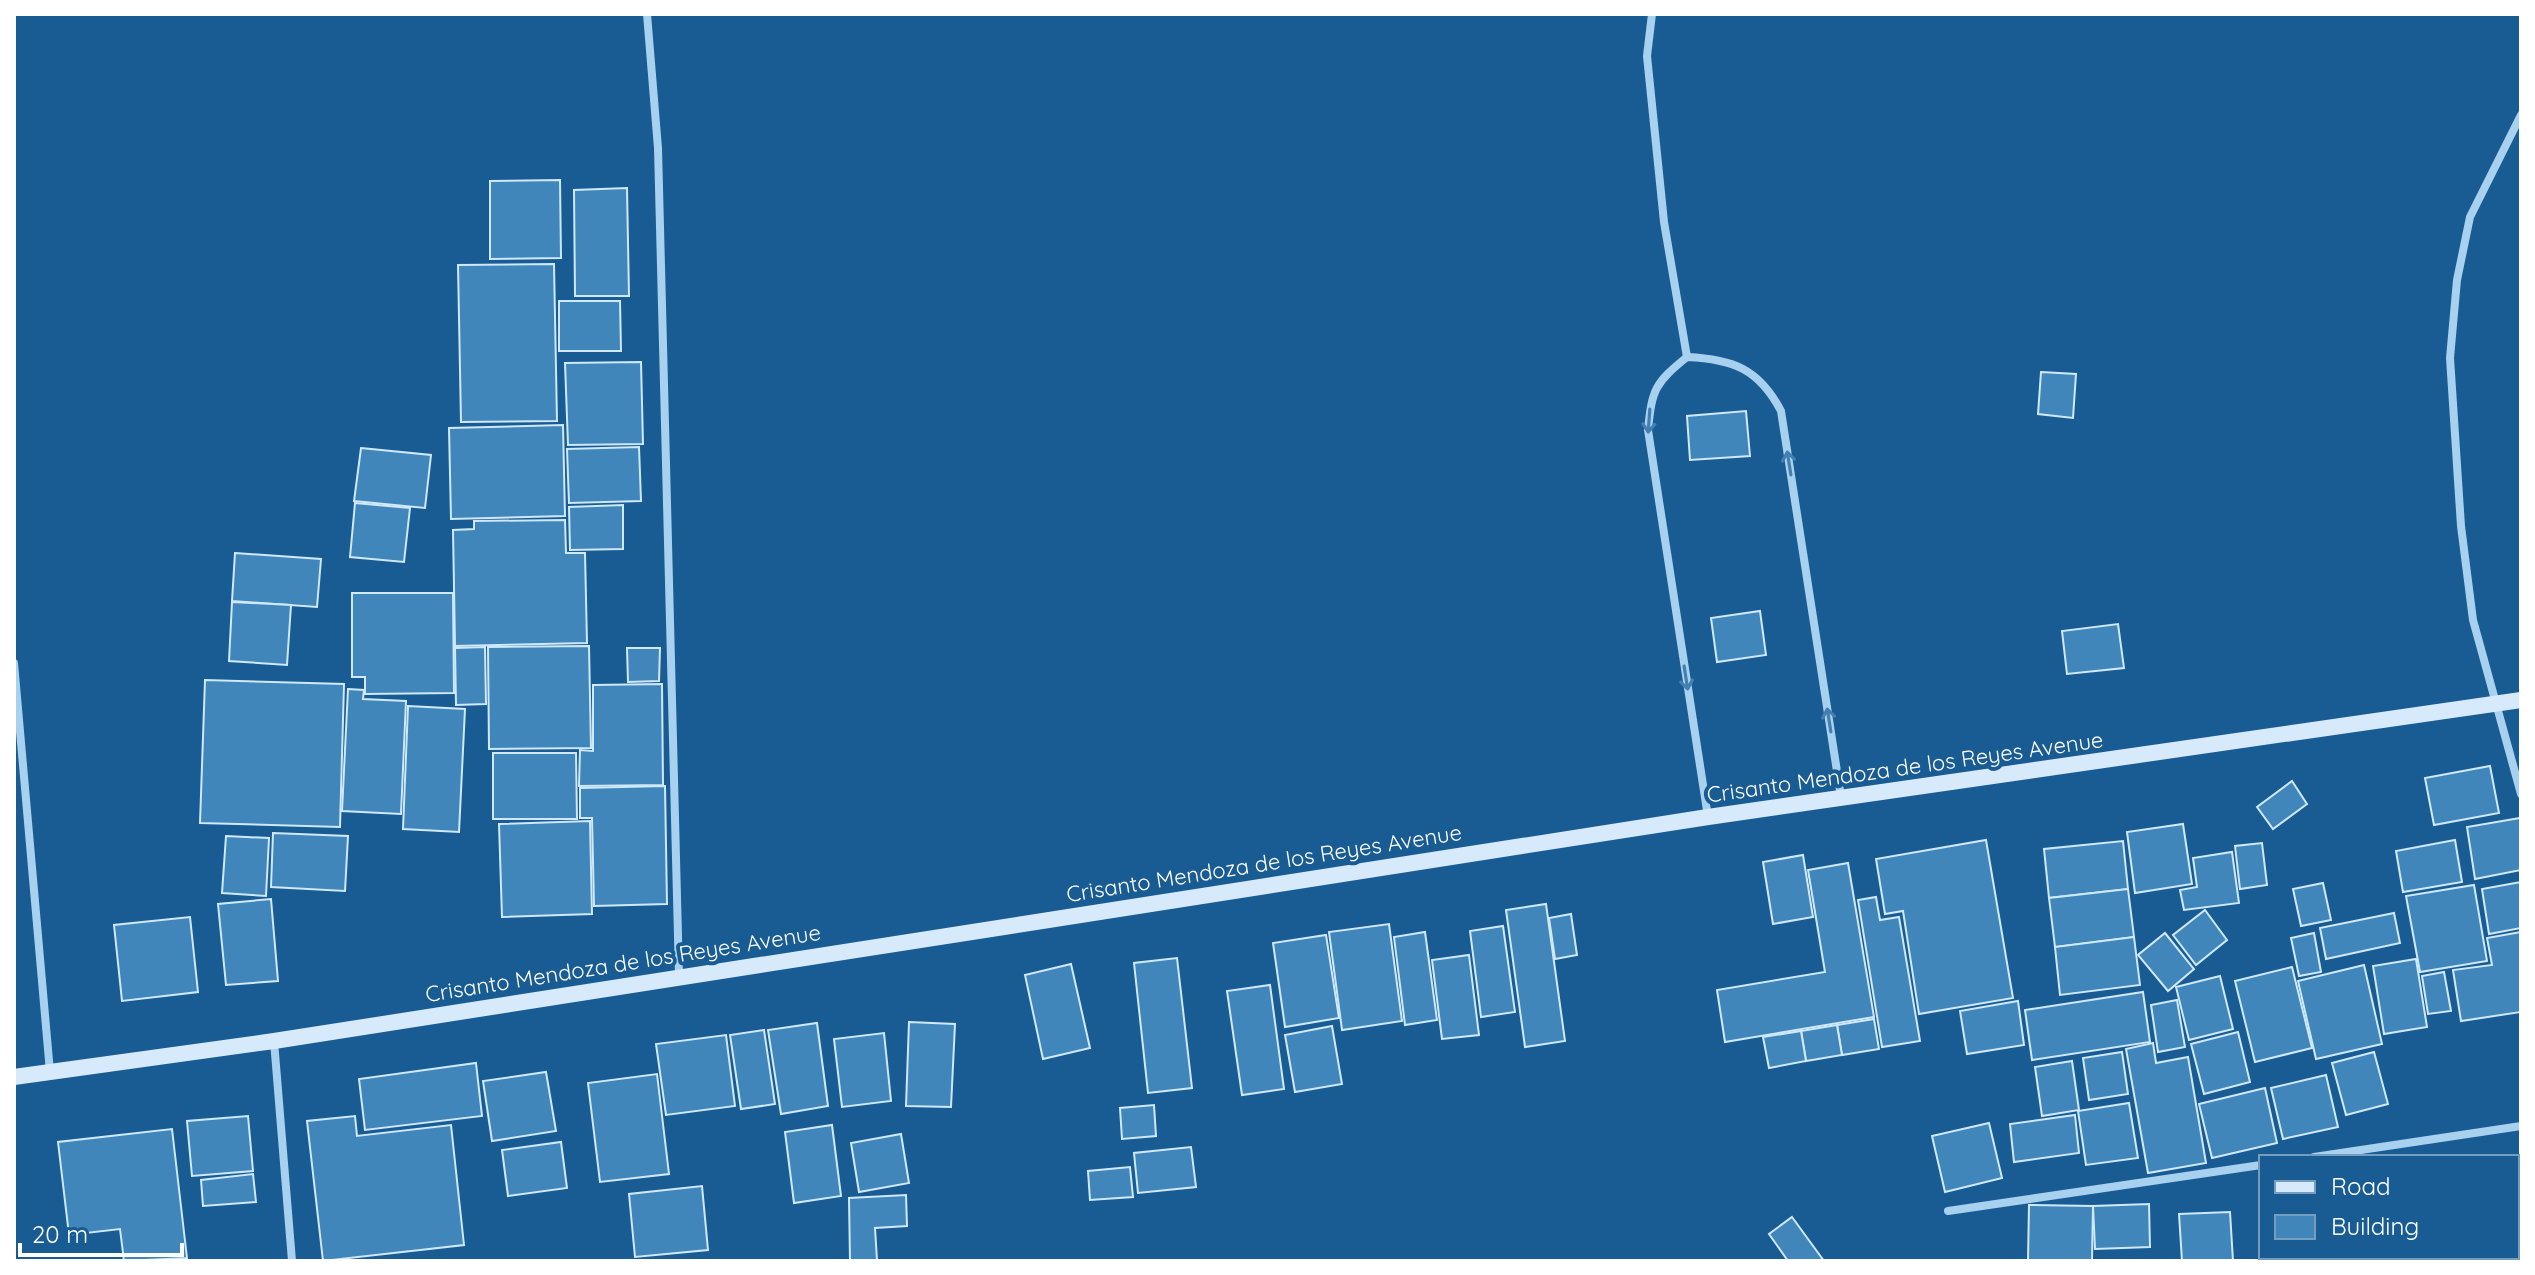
<svg xmlns="http://www.w3.org/2000/svg" width="2535" height="1275" font-family="Quicksand,sans-serif">
<style>
.building{fill:#4086bb;stroke:#cfe8fb;stroke-width:2}
.lines{fill:none;stroke-linecap:round;stroke-linejoin:round}
.street{stroke:#a8d1f0;stroke-width:8}
.secondary{stroke:#d6eafb;stroke-width:16}
.oneway{stroke:#437faf}
.labels{text-anchor:middle;dominant-baseline:central;stroke-width:8;stroke-linejoin:round;paint-order:stroke}
.street-label{font-size:22px;fill:#fff;stroke:#185c93}
</style>
<rect width="100%" height="100%" fill="#185c93"/>
<g class="building">
<path d="M560,180L561,258L490,259V181Z"/>
<path d="M627,188L629,296H575L574,190Z"/>
<path d="M554,264L557,421L461,422L458,265Z"/>
<path d="M559,301H620L621,351H559Z"/>
<path d="M641,362L643,444L568,445L565,363Z"/>
<path d="M2041,372L2076,374L2073,418L2038,414Z"/>
<path d="M1746,411L1750,456L1690,460L1687,416Z"/>
<path d="M563,425L565,516L451,519L449,428Z"/>
<path d="M639,447L641,501L569,503L567,449Z"/>
<path d="M361,448L431,455L425,508L354,501Z"/>
<path d="M355,503L410,508L404,562L350,557Z"/>
<path d="M623,505V549L570,550L569,507Z"/>
<path d="M565,520L566,553H585L587,643L455,646L453,530L474,529V521Z"/>
<path d="M235,553L321,559L317,607L232,601Z"/>
<path d="M352,593H453L454,693L365,694V677H352Z"/>
<path d="M232,602L291,605L287,665L229,661Z"/>
<path d="M1760,611L1766,655L1717,662L1711,618Z"/>
<path d="M2118,624L2124,668L2067,674L2062,631Z"/>
<path d="M589,646L591,748L489,749L488,647Z"/>
<path d="M485,647L486,704L456,705L455,648Z"/>
<path d="M627,648H660L659,681L628,682Z"/>
<path d="M205,680L344,684L340,827L200,823Z"/>
<path d="M662,684L663,785L579,786L580,750L593,751V685Z"/>
<path d="M348,689L364,690L363,699L406,701L401,814L342,811Z"/>
<path d="M408,706L465,709L459,832L403,829Z"/>
<path d="M493,753H576L577,819H493Z"/>
<path d="M2490,766L2499,813L2434,825L2425,778Z"/>
<path d="M2292,781L2307,804L2273,829L2257,807Z"/>
<path d="M665,786L667,904L594,906L592,818H580V788Z"/>
<path d="M2520,818L2521,870L2475,879L2467,827Z"/>
<path d="M590,821L592,914L502,917L499,824Z"/>
<path d="M2183,824L2192,884L2135,893L2127,832Z"/>
<path d="M273,833L348,836L345,891L271,887Z"/>
<path d="M226,836L269,838L266,896L222,893Z"/>
<path d="M1986,840L2013,998L1919,1014L1903,911L1885,914L1876,859Z"/>
<path d="M2455,840L2462,882L2403,892L2396,851Z"/>
<path d="M2123,841L2128,889L2049,898L2044,849Z"/>
<path d="M2262,843L2267,885L2240,889L2235,846Z"/>
<path d="M2232,852L2239,903L2184,910L2180,890L2197,887L2193,858Z"/>
<path d="M1803,855L1813,917L1773,924L1763,862Z"/>
<path d="M1848,863L1874,1017L1725,1042L1717,990L1825,972L1808,870Z"/>
<path d="M2521,882V928L2489,934L2482,889Z"/>
<path d="M2323,883L2331,920L2301,926L2293,889Z"/>
<path d="M2474,885L2487,961L2420,972L2406,896Z"/>
<path d="M2128,889L2134,937L2055,947L2049,898Z"/>
<path d="M1876,897L1880,920L1899,917L1920,1041L1882,1047L1858,900Z"/>
<path d="M271,899L278,981L226,985L218,904Z"/>
<path d="M1546,904L1565,1041L1525,1047L1506,910Z"/>
<path d="M2205,910L2227,940L2196,965L2173,935Z"/>
<path d="M2394,913L2400,943L2326,959L2320,928Z"/>
<path d="M1571,914L1577,955L1555,959L1549,918Z"/>
<path d="M190,917L198,992L122,1001L114,925Z"/>
<path d="M1389,924L1402,1021L1342,1030L1329,932Z"/>
<path d="M1503,926L1515,1012L1481,1017L1470,931Z"/>
<path d="M1425,932L1437,1020L1405,1025L1394,937Z"/>
<path d="M2521,932V1012L2461,1021L2453,970L2492,965L2487,938Z"/>
<path d="M2165,933L2194,969L2168,991L2138,955Z"/>
<path d="M2314,933L2321,972L2299,976L2291,938Z"/>
<path d="M1326,935L1339,1018L1285,1027L1273,943Z"/>
<path d="M2134,937L2140,985L2060,995L2055,947Z"/>
<path d="M1469,955L1479,1035L1442,1039L1432,960Z"/>
<path d="M1177,958L1192,1088L1148,1093L1134,963Z"/>
<path d="M2416,959L2427,1027L2384,1034L2373,966Z"/>
<path d="M1071,964L1090,1048L1043,1059L1025,975Z"/>
<path d="M2364,965L2382,1044L2316,1059L2298,981Z"/>
<path d="M2292,967L2312,1048L2255,1062L2235,981Z"/>
<path d="M2444,972L2451,1011L2428,1014L2422,976Z"/>
<path d="M2220,976L2233,1029L2189,1040L2176,987Z"/>
<path d="M1270,985L1284,1089L1242,1095L1227,991Z"/>
<path d="M2143,992L2150,1042L2032,1060L2025,1010Z"/>
<path d="M2177,1000L2185,1047L2158,1052L2151,1005Z"/>
<path d="M2018,1001L2024,1045L1967,1054L1960,1011Z"/>
<path d="M1874,1019L1879,1049L1842,1055L1837,1025Z"/>
<path d="M909,1022L955,1024L951,1107L906,1106Z"/>
<path d="M817,1023L828,1106L781,1114L768,1030Z"/>
<path d="M1837,1025L1842,1055L1806,1061L1801,1031Z"/>
<path d="M1332,1026L1342,1084L1295,1092L1285,1035Z"/>
<path d="M764,1030L775,1104L741,1109L730,1035Z"/>
<path d="M1801,1031L1806,1061L1769,1068L1763,1037Z"/>
<path d="M2238,1032L2250,1082L2204,1094L2191,1044Z"/>
<path d="M884,1033L891,1101L842,1107L834,1039Z"/>
<path d="M726,1035L735,1106L666,1115L656,1044Z"/>
<path d="M2153,1043L2156,1063L2188,1057L2206,1163L2148,1173L2126,1049Z"/>
<path d="M2122,1052L2128,1094L2089,1100L2083,1058Z"/>
<path d="M2374,1052L2388,1104L2346,1115L2332,1063Z"/>
<path d="M2072,1061L2079,1110L2042,1116L2035,1067Z"/>
<path d="M476,1063L482,1116L365,1130L359,1079Z"/>
<path d="M546,1072L556,1131L492,1141L483,1081Z"/>
<path d="M657,1074L669,1174L600,1182L588,1083Z"/>
<path d="M2326,1075L2338,1127L2283,1139L2271,1088Z"/>
<path d="M2265,1088L2277,1143L2212,1158L2199,1104Z"/>
<path d="M2129,1103L2138,1158L2086,1165L2078,1111Z"/>
<path d="M1154,1105L1156,1136L1122,1139L1120,1108Z"/>
<path d="M2075,1115L2079,1153L2014,1162L2010,1124Z"/>
<path d="M248,1116L253,1171L192,1176L187,1121Z"/>
<path d="M355,1116L357,1136L451,1125L464,1245L323,1261L307,1121Z"/>
<path d="M1989,1123L2002,1178L1945,1192L1932,1136Z"/>
<path d="M832,1125L841,1196L794,1203L785,1132Z"/>
<path d="M172,1129L187,1258L124,1261L120,1229L69,1235L58,1142Z"/>
<path d="M901,1134L909,1183L859,1192L851,1143Z"/>
<path d="M561,1142L567,1188L508,1196L502,1150Z"/>
<path d="M1191,1147L1196,1187L1138,1193L1134,1153Z"/>
<path d="M1130,1167L1133,1197L1090,1200L1088,1171Z"/>
<path d="M253,1174L256,1202L203,1206L201,1180Z"/>
<path d="M702,1186L708,1250L635,1257L629,1194Z"/>
<path d="M906,1195L907,1226L875,1228L877,1260L850,1261L849,1198Z"/>
<path d="M2149,1204L2150,1247L2095,1249L2093,1206Z"/>
<path d="M2029,1205L2093,1206L2092,1261H2028Z"/>
<path d="M2230,1212L2233,1261H2182L2179,1214Z"/>
<path d="M1792,1217L1824,1261H1788L1769,1234Z"/>
</g>
<g class="lines">
<g class="street">
<path d="M647,14L658,148L679,976"/>
<path d="M1652,14L1647,56L1664,222L1687,357"/>
<path d="M2521,115L2470,217L2457,280L2450,358L2461,526L2473,620L2521,794"/>
<path d="M14,663L50,1072"/>
<path d="M1708,817L1648,430C1652,389 1655,383 1687,357C1733,359 1759,369 1781,411L1841,797"/>
<path d="M274,1041L292,1261"/>
<path d="M2314,1157L2521,1126"/>
<path d="M1948,1211L2261,1165"/>
</g>
<path class="secondary" d="M14,1077L274,1041L1708,817L2521,700"/>
</g>
<defs><path id="oneway-shaft" d="M-6 0H5M1.5-3L5.5 0L1.5 3" fill="none" stroke-width="1.6" stroke-linecap="round" stroke-linejoin="round" transform="scale(2)"/></defs>
<g class="oneway">
<use href="#oneway-shaft" transform="translate(1649 421) rotate(94)"/>
<use href="#oneway-shaft" transform="translate(1789 463) rotate(-99)"/>
<use href="#oneway-shaft" transform="translate(1686 678) rotate(81)"/>
<use href="#oneway-shaft" transform="translate(1829 720) rotate(-99)"/>
</g>
<g class="labels">
<g class="street-label">
<text transform="translate(1905 767) rotate(-8)">Crisanto Mendoza de los Reyes Avenue</text>
<text transform="translate(1264 863) rotate(-9)">Crisanto Mendoza de los Reyes Avenue</text>
<text transform="translate(623 963) rotate(-9)">Crisanto Mendoza de los Reyes Avenue</text>
</g>
</g>
<rect width="2535" height="1275" fill="none" stroke="#ffffff" stroke-width="32"/>
<rect x="2259" y="1155" width="260" height="104" fill="#185c93" stroke="#749dbe" stroke-width="2"/>
<rect x="2275" y="1181" width="40" height="12" fill="#d6eafb" stroke="#749dbe" stroke-width="2"/>
<text x="2331" y="1195" font-size="24" fill="#ffffff">Road</text>
<rect x="2275" y="1215" width="40" height="24" fill="#4086bb" stroke="#749dbe" stroke-width="2"/>
<text x="2331" y="1235" font-size="24" fill="#ffffff">Building</text>
<path d="M20 1243v12h162v-12" fill="none" stroke="#ffffff" stroke-width="4"/>
<text x="32" y="1243" font-size="24" fill="#ffffff" stroke="#185c93" stroke-width="6" paint-order="stroke">20 m</text>
</svg>
